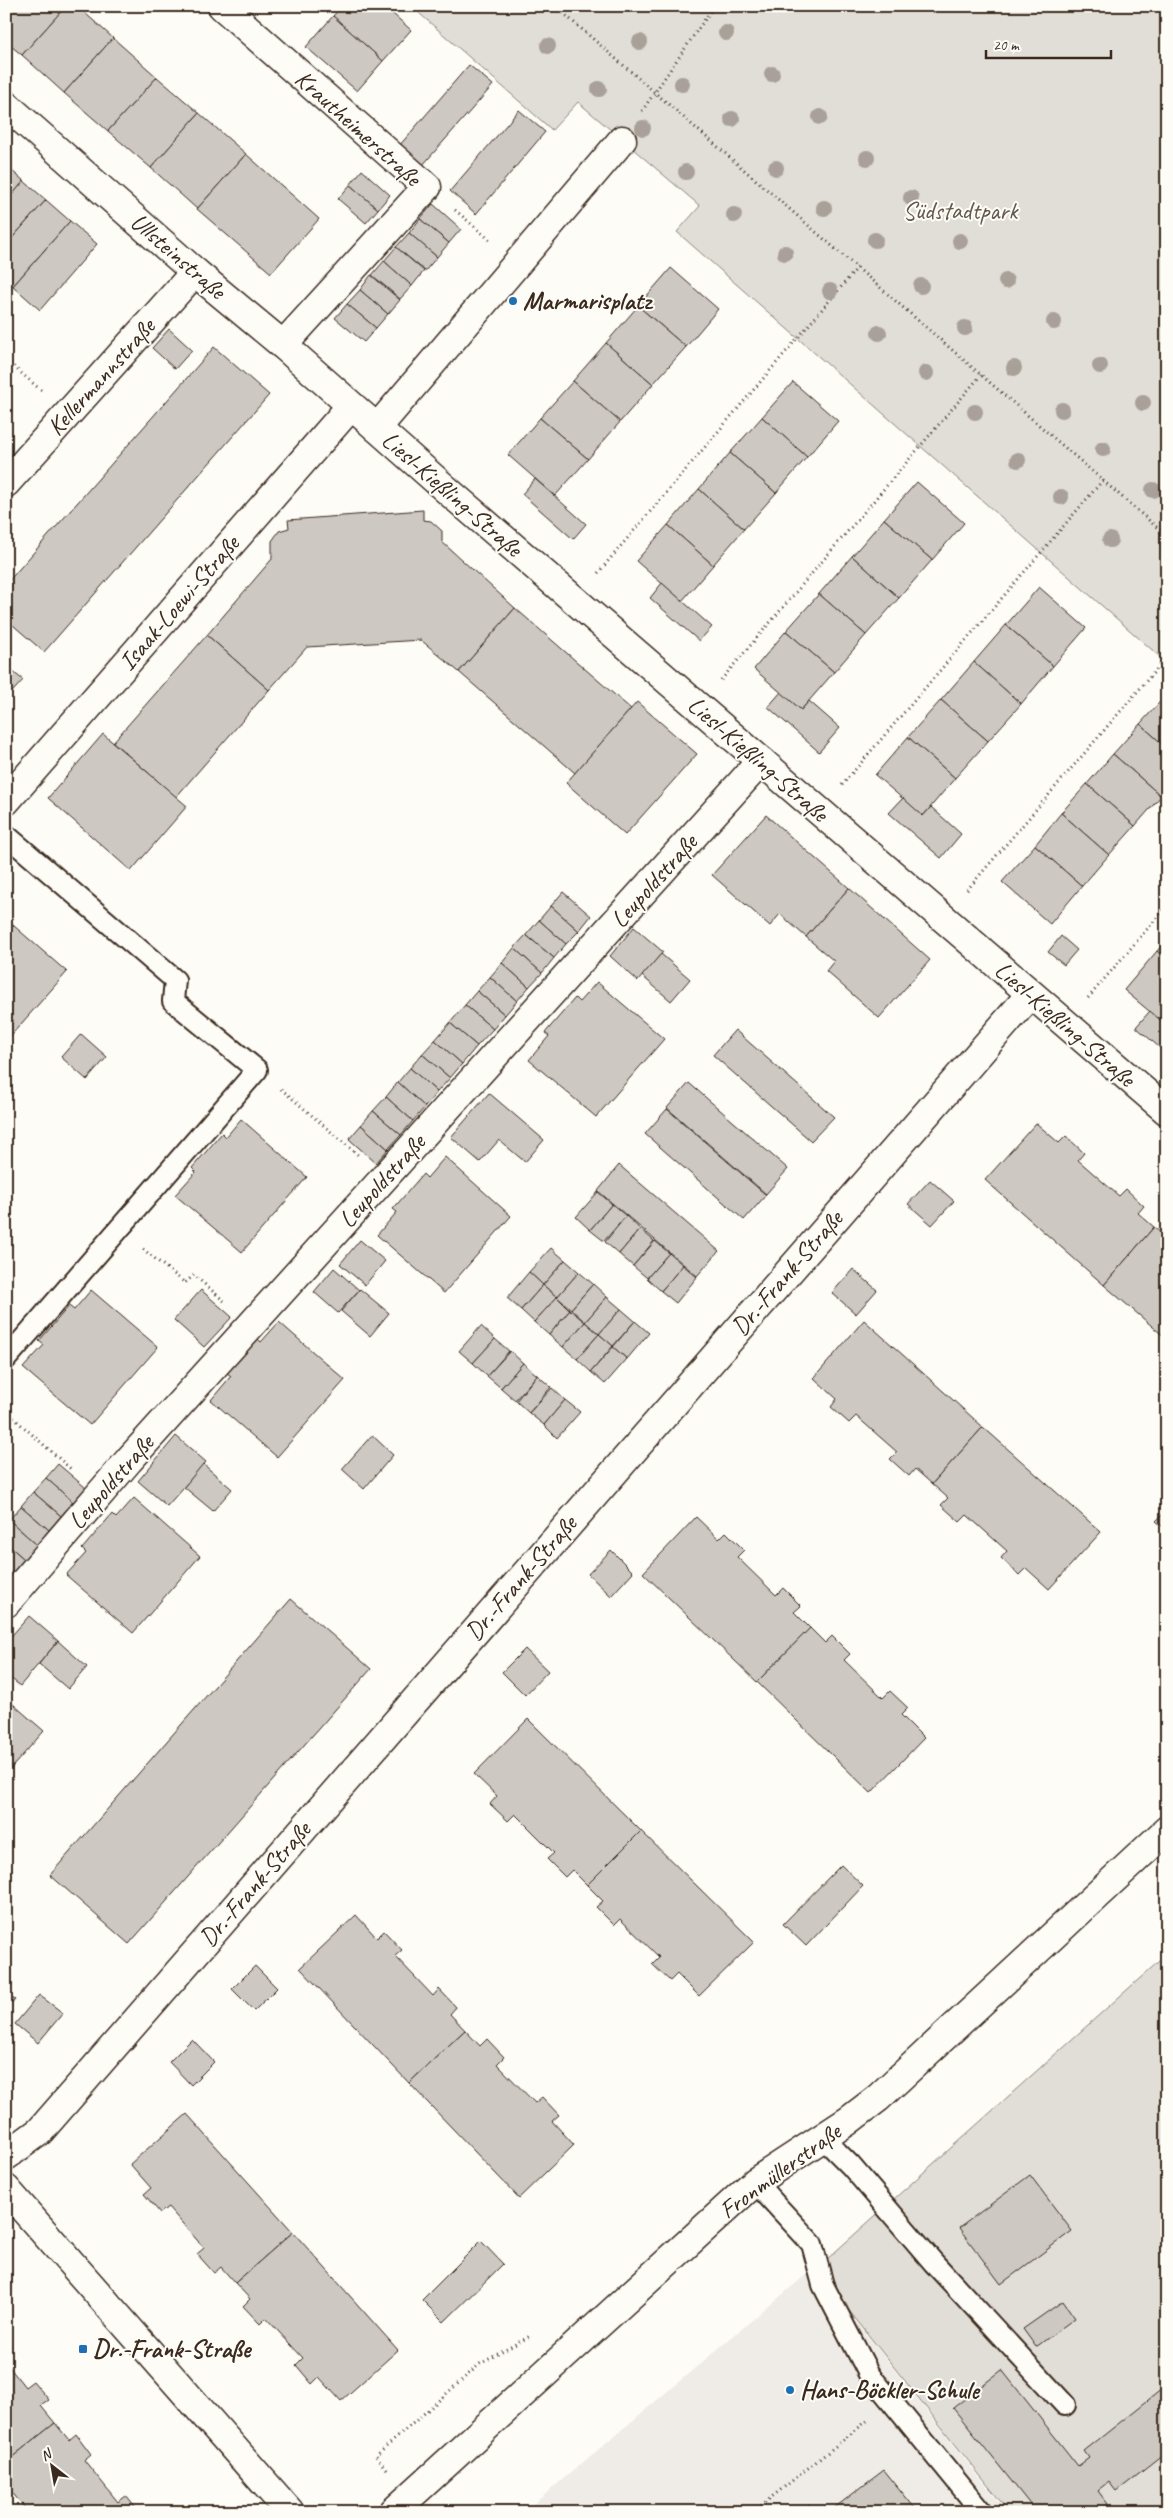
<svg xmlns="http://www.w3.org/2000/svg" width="1173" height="2518" font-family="Caveat,sans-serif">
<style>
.built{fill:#efece7}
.green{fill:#e1ded7;stroke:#8e847a}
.building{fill:#cdc8c2;stroke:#3b2a1e}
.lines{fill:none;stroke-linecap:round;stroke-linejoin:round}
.service-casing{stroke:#3b2a1e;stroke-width:24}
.minor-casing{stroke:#3b2a1e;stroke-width:31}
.secondary-casing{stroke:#3b2a1e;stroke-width:31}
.path{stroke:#3b2a1e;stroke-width:3;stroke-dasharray:1 4;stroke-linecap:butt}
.service{stroke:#fdfcf7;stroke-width:20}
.minor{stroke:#fdfcf7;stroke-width:28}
.secondary{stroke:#fdfcf7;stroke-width:28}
.tree{fill:#a9a199}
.poi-dot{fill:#1f6fb2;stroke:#fdfcf7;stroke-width:2}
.labels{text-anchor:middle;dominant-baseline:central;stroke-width:4;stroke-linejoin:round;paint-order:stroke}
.street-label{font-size:25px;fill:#3b2a1e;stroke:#fdfcf7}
.park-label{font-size:25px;fill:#64574c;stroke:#fdfcf7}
.poi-label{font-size:25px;font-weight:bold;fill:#3b2a1e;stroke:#fdfcf7;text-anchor:start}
</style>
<rect width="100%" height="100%" fill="#fdfcf7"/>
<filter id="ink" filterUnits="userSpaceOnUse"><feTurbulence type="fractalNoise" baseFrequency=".02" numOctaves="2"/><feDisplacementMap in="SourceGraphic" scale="10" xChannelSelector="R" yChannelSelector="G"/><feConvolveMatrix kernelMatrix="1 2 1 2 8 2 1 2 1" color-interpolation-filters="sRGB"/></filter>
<g filter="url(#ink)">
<path class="built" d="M814,2268L1007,2512H524Z"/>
<g class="green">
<path d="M411,6H1167V663L677,232L700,206L578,102L552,130Z"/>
<path d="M1167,1954V2512H1009L816,2269Z"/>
</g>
<g class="building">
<path d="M6,6H66L22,55L6,42Z"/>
<path d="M66,6H77L113,38L64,93L22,55Z"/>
<path d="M342,6H384L411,30L383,61L333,16Z"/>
<path d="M333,16L383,61L357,91L306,47Z"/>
<path d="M113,38L157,77L108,131L64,93Z"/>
<path d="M469,65L493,85L422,166L399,146Z"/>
<path d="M157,77L199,113L151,168L108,131Z"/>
<path d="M519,110L545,132L476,214L450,191Z"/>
<path d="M199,113L246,154L197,209L151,168Z"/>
<path d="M246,154L319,219L271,273L197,209Z"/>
<path d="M6,166L24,181L6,202Z"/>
<path d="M362,170L390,195L378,209L350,185Z"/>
<path d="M24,181L46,200L6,245V202Z"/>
<path d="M350,185L378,209L366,223L338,199Z"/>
<path d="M46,200L70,221L13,286L6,280V245Z"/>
<path d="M433,204L461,229L449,243L420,219Z"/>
<path d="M420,219L449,243L437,257L409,233Z"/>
<path d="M70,221L97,244L40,310L13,286Z"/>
<path d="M409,233L437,257L425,271L396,247Z"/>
<path d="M396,247L424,271L412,286L384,261Z"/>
<path d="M384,261L412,286L400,299L372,275Z"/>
<path d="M671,268L718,309L686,347L638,306Z"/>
<path d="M371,275L400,300L388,314L360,290Z"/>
<path d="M360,290L388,314L376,328L347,304Z"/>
<path d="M347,304L376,328L364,342L335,318Z"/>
<path d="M638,306L686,347L653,384L606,343Z"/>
<path d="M169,329L192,350L175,369L152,348Z"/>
<path d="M606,343L653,384L620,422L573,381Z"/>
<path d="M214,347L269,395L44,652L6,619V584Z"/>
<path d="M573,381L620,422L588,459L540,418Z"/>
<path d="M793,382L838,421L807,457L762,417Z"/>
<path d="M762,417L807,457L776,493L730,453Z"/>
<path d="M540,418L588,459L555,496L508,455Z"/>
<path d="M730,453L776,493L744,529L699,489Z"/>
<path d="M535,479L586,524L573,539L522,494Z"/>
<path d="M917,482L964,523L932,560L884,519Z"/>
<path d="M699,489L744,529L713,565L668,525Z"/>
<path d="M423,510V520L431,521L442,531V542L515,608L459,672L421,640L307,647L269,690L207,635L272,559V541L279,531L289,528L288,520Z"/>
<path d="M884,519L932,560L899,598L852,556Z"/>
<path d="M668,525L713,565L682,601L636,561Z"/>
<path d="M852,556L899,598L866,635L819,594Z"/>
<path d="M662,583L712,627L699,641L650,598Z"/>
<path d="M1039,587L1086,628L1053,666L1006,625Z"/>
<path d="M819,594L866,635L834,672L786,631Z"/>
<path d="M515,608L631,709L575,773L459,672Z"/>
<path d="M1006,625L1053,666L1021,704L974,662Z"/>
<path d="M786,631L834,672L801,710L754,669Z"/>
<path d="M207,635L269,690L176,797L113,742Z"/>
<path d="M974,662L1021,704L988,741L941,700Z"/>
<path d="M6,666L23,680L6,699Z"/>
<path d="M781,692L801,710L809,701L840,728L819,752L768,707Z"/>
<path d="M1167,694V748L1140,724Z"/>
<path d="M941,700L988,741L955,778L908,737Z"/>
<path d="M637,702L697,754L625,835L566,783Z"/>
<path d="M1140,724L1167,748V789L1161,796L1113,754Z"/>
<path d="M103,734L187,806L131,871L48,798Z"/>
<path d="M908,737L955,778L923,816L875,775Z"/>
<path d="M1113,754L1161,796L1135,826L1087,784Z"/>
<path d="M1087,784L1135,826L1109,855L1061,813Z"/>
<path d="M903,798L923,816L931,807L961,834L941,858L889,813Z"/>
<path d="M1061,813L1109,855L1082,886L1035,845Z"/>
<path d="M766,815L849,888L806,937L780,914L770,926L712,875Z"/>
<path d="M1035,845L1082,886L1050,924L1002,882Z"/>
<path d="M849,888L930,960L879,1018L826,971L834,961L806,937Z"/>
<path d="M563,892L591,916L579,931L551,906Z"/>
<path d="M551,906L579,931L566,944L539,920Z"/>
<path d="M6,919L67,972L6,1041Z"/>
<path d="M539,920L566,944L554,958L526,935Z"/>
<path d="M634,927L663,952L638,981L610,956Z"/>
<path d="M526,935L554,958L542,973L514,948Z"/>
<path d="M1061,936L1077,950L1064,965L1048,952Z"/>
<path d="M1167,940V960L1157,951Z"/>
<path d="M514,948L542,973L529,987L502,963Z"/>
<path d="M1157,951L1167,960V1026L1124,990Z"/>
<path d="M661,954L690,979L671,1001L642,976Z"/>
<path d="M502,963L529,987L517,1001L490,977Z"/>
<path d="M490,977L517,1001L505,1015L477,991Z"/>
<path d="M597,982L664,1039L596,1117L529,1060L549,1036L545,1033L575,998L579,1002Z"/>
<path d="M477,991L505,1015L493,1029L465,1005Z"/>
<path d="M465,1005L493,1029L477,1046L450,1023Z"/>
<path d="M1150,1011L1167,1026V1054L1136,1027Z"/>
<path d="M450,1023L477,1046L462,1064L435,1040Z"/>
<path d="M735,1030L834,1117L811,1141L713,1055Z"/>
<path d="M81,1034L107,1057L87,1080L61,1057Z"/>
<path d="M435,1040L462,1064L450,1078L422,1054Z"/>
<path d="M422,1054L450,1078L437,1092L410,1068Z"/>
<path d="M410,1068L437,1092L425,1107L398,1082Z"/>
<path d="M398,1082L425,1107L413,1121L386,1097Z"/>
<path d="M689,1083L788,1169L766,1194L667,1108Z"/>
<path d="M489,1093L544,1140L525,1162L499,1140L480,1162L451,1137Z"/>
<path d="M386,1097L413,1121L401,1135L373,1111Z"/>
<path d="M667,1109L766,1195L744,1220L645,1134Z"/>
<path d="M373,1111L401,1135L388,1149L361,1125Z"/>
<path d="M241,1119L307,1177L242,1252L175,1195L196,1172L192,1168L222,1133L226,1137Z"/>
<path d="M1036,1123L1059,1143L1066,1136L1084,1153L1078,1160L1119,1196L1126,1189L1144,1206L1138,1213L1154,1227L1104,1285L985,1180Z"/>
<path d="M361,1125L388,1149L376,1163L349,1139Z"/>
<path d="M445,1157L511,1216L444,1293L377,1235L397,1212L393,1209L423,1174L427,1178Z"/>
<path d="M619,1165L719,1251L697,1276L598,1191Z"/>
<path d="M930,1180L954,1201L932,1225L908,1204Z"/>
<path d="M598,1192L612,1204L590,1230L576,1217Z"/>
<path d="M612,1204L626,1216L604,1241L590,1230Z"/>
<path d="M626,1216L640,1229L619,1254L605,1242Z"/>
<path d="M1154,1227L1167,1238V1339L1104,1285Z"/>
<path d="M640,1229L654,1241L633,1266L619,1254Z"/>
<path d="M360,1240L385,1261L365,1285L340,1264Z"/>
<path d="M655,1241L669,1253L647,1278L633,1266Z"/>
<path d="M551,1248L565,1260L543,1285L529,1272Z"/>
<path d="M669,1253L683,1265L661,1291L647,1278Z"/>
<path d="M565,1260L579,1272L557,1297L543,1285Z"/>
<path d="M683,1265L697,1277L676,1303L661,1291Z"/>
<path d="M334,1268L359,1290L338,1313L314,1292Z"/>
<path d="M853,1269L877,1290L856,1314L832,1293Z"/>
<path d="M529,1272L543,1285L521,1310L507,1298Z"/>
<path d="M579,1272L593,1284L571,1309L557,1297Z"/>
<path d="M593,1284L607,1297L585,1322L571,1309Z"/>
<path d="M543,1285L557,1297L534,1322L521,1310Z"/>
<path d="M360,1289L389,1313L370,1336L341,1311Z"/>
<path d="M91,1290L158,1347L90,1425L23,1368L44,1345L39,1341L69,1306L74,1310Z"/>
<path d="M201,1290L232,1317L204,1347L174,1320Z"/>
<path d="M557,1297L570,1310L549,1335L534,1322Z"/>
<path d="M607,1297L621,1309L599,1334L585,1322Z"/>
<path d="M621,1309L635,1321L613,1346L599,1334Z"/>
<path d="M570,1310L585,1322L563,1347L549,1335Z"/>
<path d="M864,1320L983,1427L932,1484L915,1469L909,1476L890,1459L897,1452L856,1416L849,1423L831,1407L837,1399L814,1378Z"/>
<path d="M635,1321L649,1333L627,1359L613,1347Z"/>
<path d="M279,1322L345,1380L277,1457L211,1400L231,1376L226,1372L257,1338L261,1342Z"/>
<path d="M585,1322L599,1334L577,1359L563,1347Z"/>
<path d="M481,1326L495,1339L473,1363L459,1351Z"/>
<path d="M599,1334L613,1346L591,1372L577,1359Z"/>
<path d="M495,1339L509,1351L487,1376L473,1363Z"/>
<path d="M613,1347L627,1359L605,1384L591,1372Z"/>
<path d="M510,1351L523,1363L501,1388L487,1376Z"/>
<path d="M523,1363L537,1375L515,1400L501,1388Z"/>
<path d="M537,1375L551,1387L529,1413L516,1401Z"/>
<path d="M552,1388L565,1400L544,1425L529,1413Z"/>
<path d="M565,1400L580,1412L557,1438L544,1425Z"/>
<path d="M983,1427L1101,1532L1049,1589L1026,1568L1019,1575L1001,1558L1007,1551L967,1515L960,1522L941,1505L948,1498L932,1484Z"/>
<path d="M372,1435L393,1455L364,1489L342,1469Z"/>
<path d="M176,1436L206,1462L167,1506L138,1481Z"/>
<path d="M58,1464L86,1488L73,1502L46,1478Z"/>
<path d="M203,1464L232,1489L213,1511L184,1487Z"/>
<path d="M46,1478L73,1502L61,1516L33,1492Z"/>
<path d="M33,1492L61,1516L49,1530L21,1506Z"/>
<path d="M134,1498L200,1556L133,1633L66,1575L86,1553L82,1549L112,1514L116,1518Z"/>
<path d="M21,1506L49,1530L37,1545L9,1520Z"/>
<path d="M1167,1510V1530L1156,1521Z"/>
<path d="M696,1517L719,1539L726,1532L744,1550L737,1557L776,1595L783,1588L801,1606L794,1612L810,1628L757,1682L643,1573Z"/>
<path d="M9,1520L37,1545L24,1559L6,1543V1523Z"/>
<path d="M6,1543L24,1559L12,1573L6,1568Z"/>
<path d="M611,1550L633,1572L611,1596L588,1574Z"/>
<path d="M291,1599L371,1669L129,1944L50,1875Z"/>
<path d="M29,1616L58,1641L20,1686L6,1674V1642Z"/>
<path d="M810,1628L825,1643L832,1636L850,1654L844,1660L883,1698L890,1691L908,1708L901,1715L924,1738L871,1793L757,1682Z"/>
<path d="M58,1641L87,1667L68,1689L39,1664Z"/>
<path d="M525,1649L548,1671L525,1695L502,1672Z"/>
<path d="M6,1698L44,1731L6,1774Z"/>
<path d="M528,1719L641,1831L587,1885L572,1870L565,1877L547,1859L554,1853L515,1814L508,1821L490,1804L497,1796L474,1774Z"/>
<path d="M641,1831L754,1942L699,1996L677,1974L670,1981L652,1964L659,1957L620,1919L614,1925L596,1907L603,1901L587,1885Z"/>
<path d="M841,1865L863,1886L806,1946L783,1924Z"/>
<path d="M356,1915L377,1938L384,1931L402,1950L395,1956L433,1996L439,1989L456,2007L450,2014L465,2030L409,2083L300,1968Z"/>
<path d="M255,1966L277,1988L254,2011L232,1989Z"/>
<path d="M6,1993L15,2000L6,2010Z"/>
<path d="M39,1995L63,2013L38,2043L15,2024Z"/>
<path d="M465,2030L480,2046L487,2039L504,2057L497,2064L535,2103L542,2097L559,2115L552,2121L574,2145L519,2198L409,2083Z"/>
<path d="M192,2039L214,2062L191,2085L169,2062Z"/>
<path d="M187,2114L293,2232L235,2283L221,2267L214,2273L197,2254L204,2248L168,2207L160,2213L144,2194L151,2188L130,2164Z"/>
<path d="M1030,2175L1072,2231L1001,2284L959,2228Z"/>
<path d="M293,2232L398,2350L341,2401L319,2377L312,2384L296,2365L303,2358L266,2318L260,2324L243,2306L250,2299L235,2283Z"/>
<path d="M481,2241L503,2264L444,2322L422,2300Z"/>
<path d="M1063,2301L1075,2318L1036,2347L1023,2329Z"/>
<path d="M6,2363L25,2387L33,2381L49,2400L41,2406L55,2423L6,2462Z"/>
<path d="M1002,2370L1078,2466L1089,2458L1084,2451L1167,2385V2451L1116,2491L1109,2482L1098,2491L1108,2504L1098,2512H1036L953,2408Z"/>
<path d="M55,2423L69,2440L76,2434L91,2454L84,2460L118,2502L126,2496L139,2512H28L6,2485V2462Z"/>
<path d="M884,2470L918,2512H829Z"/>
<path d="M809,2505L815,2512H801Z"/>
</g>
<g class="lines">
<defs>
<g id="service">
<path d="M6,835L175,980L173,1001L257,1070L6,1359"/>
<path d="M823,2138L851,2166L933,2262L1065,2405"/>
<path d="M755,2182L812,2244L823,2285L869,2374L982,2512"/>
</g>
<g id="minor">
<path d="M222,6L427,187L283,345"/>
<path d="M6,105L195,272L283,345L448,491L1167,1111"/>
<path d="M377,428L622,140"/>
<path d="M6,483L195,272"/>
<path d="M6,801L351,406"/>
<path d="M6,1603L129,1460L761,761"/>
<path d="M6,2156L40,2131L1030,995"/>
<path d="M6,2189L290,2512"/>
</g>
<path id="secondary" d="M393,2512L755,2182L848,2121L878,2098L1167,1830"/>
</defs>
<use href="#service" class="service-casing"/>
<use href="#minor" class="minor-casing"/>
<use href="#secondary" class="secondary-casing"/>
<g class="path">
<path d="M555,6L1167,536"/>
<path d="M642,111L714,6"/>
<path d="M455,210L490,240"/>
<path d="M6,360L42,391"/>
<path d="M598,573L858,267"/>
<path d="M721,680L981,375"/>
<path d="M842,785L1103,480"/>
<path d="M967,890L1167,657"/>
<path d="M1088,998L1167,906"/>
<path d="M281,1089L358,1155"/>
<path d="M143,1249L185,1283L194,1275L224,1301"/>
<path d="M6,1411L73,1471"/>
<path d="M386,2469L376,2456L480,2364L530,2336"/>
<path d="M753,2512L867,2421"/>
</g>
<use href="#service" class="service"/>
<use href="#minor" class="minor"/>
<use href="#secondary" class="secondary"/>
</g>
<g class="tree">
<circle cx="726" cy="33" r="8"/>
<circle cx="640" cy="42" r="8"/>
<circle cx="548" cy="46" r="8"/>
<circle cx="772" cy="74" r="8"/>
<circle cx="682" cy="84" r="8"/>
<circle cx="599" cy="89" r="8"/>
<circle cx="820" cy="117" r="8"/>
<circle cx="732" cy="119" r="8"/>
<circle cx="643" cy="128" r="8"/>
<circle cx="867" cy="158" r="8"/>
<circle cx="776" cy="168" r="8"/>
<circle cx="686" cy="172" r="8"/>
<circle cx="911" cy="198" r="8"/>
<circle cx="824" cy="208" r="8"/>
<circle cx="734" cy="215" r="8"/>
<circle cx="875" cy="240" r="8"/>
<circle cx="960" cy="241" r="8"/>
<circle cx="785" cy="253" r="8"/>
<circle cx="1006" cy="281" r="8"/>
<circle cx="921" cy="286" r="8"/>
<circle cx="830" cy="291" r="8"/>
<circle cx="1054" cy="322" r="8"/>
<circle cx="965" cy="328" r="8"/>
<circle cx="879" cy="333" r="8"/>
<circle cx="1100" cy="366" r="8"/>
<circle cx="1014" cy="368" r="8"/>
<circle cx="926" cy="373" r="8"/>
<circle cx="1143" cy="403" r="8"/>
<circle cx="1062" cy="410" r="8"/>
<circle cx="975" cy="412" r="8"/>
<circle cx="1103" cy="449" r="8"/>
<circle cx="1018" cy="460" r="8"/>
<circle cx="1153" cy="490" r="8"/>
<circle cx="1061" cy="497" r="8"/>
<circle cx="1110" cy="540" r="8"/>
</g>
</g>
<g class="poi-dot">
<circle cx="513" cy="301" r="5"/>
<rect x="78" y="2344" width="10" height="10" rx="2.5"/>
<circle cx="790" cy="2390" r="5"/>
</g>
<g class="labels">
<g class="street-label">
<text transform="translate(358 128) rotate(42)">Krautheimerstraße</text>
<text transform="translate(178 256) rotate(41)">Ullsteinstraße</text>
<text transform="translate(101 377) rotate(-48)">Kellermannstraße</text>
<text transform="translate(452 494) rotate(41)">Liesl-Kießling-Straße</text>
<text transform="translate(179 603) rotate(-49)">Isaak-Loewi-Straße</text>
<text transform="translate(758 759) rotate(41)">Liesl-Kießling-Straße</text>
<text transform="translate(654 881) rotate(-48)">Leupoldstraße</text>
<text transform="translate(1065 1024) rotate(41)">Liesl-Kießling-Straße</text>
<text transform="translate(382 1181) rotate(-48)">Leupoldstraße</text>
<text transform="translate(787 1273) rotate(-49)">Dr.-Frank-Straße</text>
<text transform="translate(111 1482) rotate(-49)">Leupoldstraße</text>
<text transform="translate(521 1578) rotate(-49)">Dr.-Frank-Straße</text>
<text transform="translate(255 1884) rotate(-49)">Dr.-Frank-Straße</text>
<text transform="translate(780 2171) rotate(-36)">Fronmüllerstraße</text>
</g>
<g class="park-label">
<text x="960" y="211">Südstadtpark</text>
</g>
<g class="poi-label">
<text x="523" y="301">Marmarisplatz</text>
<text x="93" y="2349">Dr.-Frank-Straße</text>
<text x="800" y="2390">Hans-Böckler-Schule</text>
</g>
</g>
<rect width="1173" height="2518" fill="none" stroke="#fdfcf7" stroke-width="25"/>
<rect x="12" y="12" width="1148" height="2493" fill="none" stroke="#3b2a1e" stroke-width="2" filter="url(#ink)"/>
<g transform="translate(52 2466) rotate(329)" stroke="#fdfcf7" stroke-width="4" paint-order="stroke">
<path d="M0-4L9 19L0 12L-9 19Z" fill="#3b2a1e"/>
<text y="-8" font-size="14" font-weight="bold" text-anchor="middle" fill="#3b2a1e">N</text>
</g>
<path d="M986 50v8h125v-8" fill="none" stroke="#3b2a1e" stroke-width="2.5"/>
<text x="993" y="50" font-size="15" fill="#3b2a1e" stroke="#fdfcf7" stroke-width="4" paint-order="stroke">20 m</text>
</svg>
